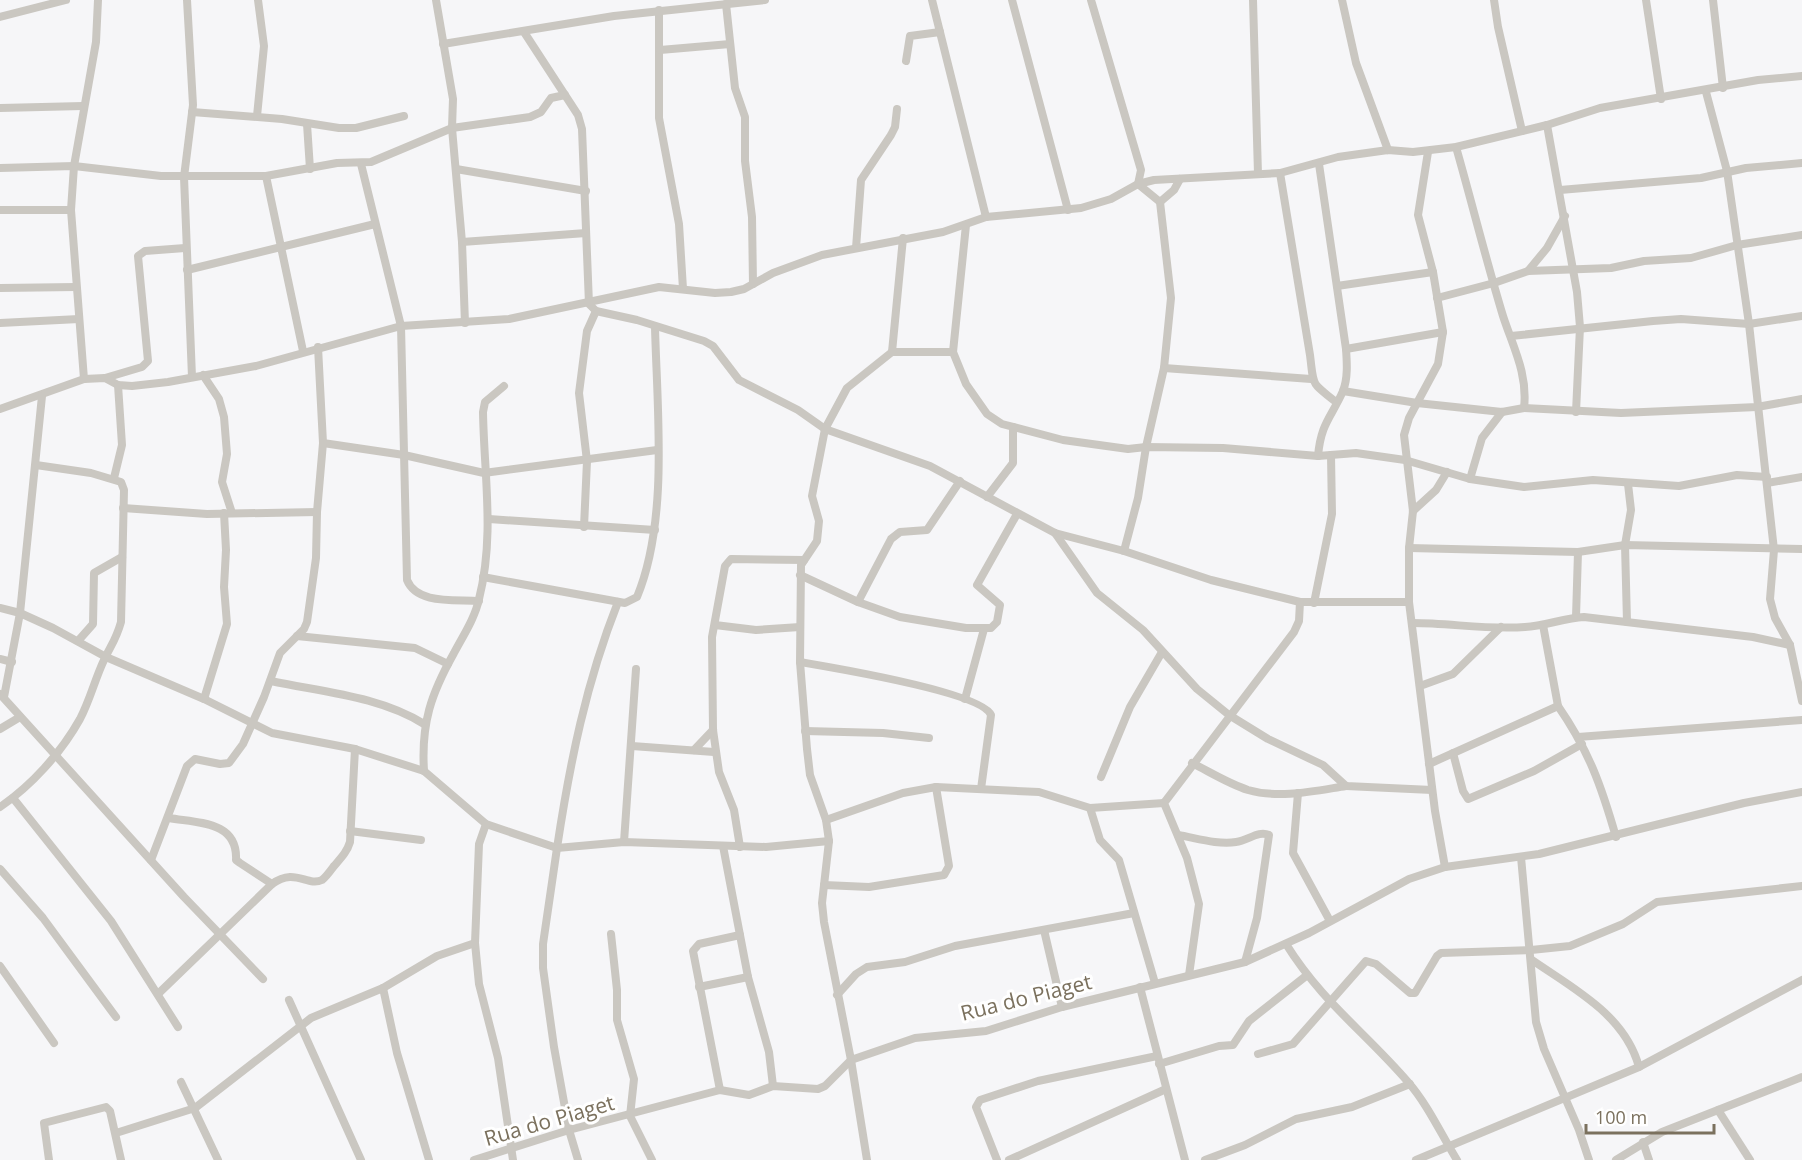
<svg xmlns="http://www.w3.org/2000/svg" width="1802" height="1160" font-family="'Open Sans',sans-serif">
<style>
.lines{fill:none;stroke-linecap:round;stroke-linejoin:round}
.minor{stroke:#cac7c1;stroke-width:8}
.labels{text-anchor:middle;dominant-baseline:central;stroke-width:6;stroke-linejoin:round;paint-order:stroke}
.street-label{font-size:21px;fill:#7b715e;stroke:#fff}
</style>
<rect width="100%" height="100%" fill="#f6f6f8"/>
<g class="lines">
<g class="minor">
<path d="M187,0L193,105L184,177L192,377"/>
<path d="M436,0L453,99L452,128L462,242L465,323"/>
<path d="M932,0L986,217"/>
<path d="M1012,0L1068,210"/>
<path d="M1091,0L1141,170L1138,184L1160,202L1171,298L1164,368L1146,447L1138,498L1124,551"/>
<path d="M1253,0L1258,174"/>
<path d="M1342,0L1356,63L1388,150"/>
<path d="M1494,0L1498,27L1522,131"/>
<path d="M1646,0L1661,99"/>
<path d="M1713,0L1723,88"/>
<path d="M726,4L735,88L745,117V161L752,217L753,284"/>
<path d="M659,10V118L679,224L683,289"/>
<path d="M0,17L66,0"/>
<path d="M524,32L578,115L582,129L589,304L596,311L637,320L704,341L713,346L739,380L798,410L825,429L930,466L1055,533L1124,551L1211,580L1300,602H1409"/>
<path d="M443,44L614,16L765,0"/>
<path d="M660,50L730,44"/>
<path d="M906,61L910,36L940,32"/>
<path d="M1706,92L1727,171L1749,324L1774,550L1770,599L1775,618L1790,645L1802,701"/>
<path d="M0,108L83,106"/>
<path d="M192,112L282,119L339,128H356L404,116"/>
<path d="M257,116L264,46L258,0"/>
<path d="M307,124L310,169"/>
<path d="M1547,125L1577,292L1580,327L1576,412"/>
<path d="M1456,147C1472,203 1486,260 1503,316C1513,347 1528,374 1524,408"/>
<path d="M1428,152L1418,215L1433,272L1443,332L1438,364L1409,418L1404,435L1413,511L1409,548V602L1435,811L1445,867"/>
<path d="M361,164L401,326L407,580C417,605 456,599 479,601"/>
<path d="M0,168L74,166L161,176H266L337,163L371,162L452,128L530,117L541,112L551,98L565,95"/>
<path d="M456,169L586,191"/>
<path d="M1280,173L1310,355C1314,386 1310,382 1336,402"/>
<path d="M266,176L303,351"/>
<path d="M1560,190L1701,178L1746,168L1802,163"/>
<path d="M1160,202L1174,190L1180,179"/>
<path d="M0,210H71"/>
<path d="M966,225L953,352L966,384L987,414L1002,424L1063,440L1128,449L1146,447L1223,448L1318,456L1356,453L1405,460L1470,479L1524,487L1593,480L1679,486L1737,475L1767,477"/>
<path d="M462,242L586,233"/>
<path d="M856,248L861,180L891,135L895,127L897,109"/>
<path d="M187,270L375,224"/>
<path d="M1528,271L1547,248L1565,216"/>
<path d="M1337,286L1433,272"/>
<path d="M0,288L76,287"/>
<path d="M1437,298L1494,283L1528,271L1611,268L1644,261L1691,258L1737,245L1802,235"/>
<path d="M0,323L79,319"/>
<path d="M1511,336L1653,321L1681,319L1749,324L1802,316"/>
<path d="M318,347L323,443L404,455L484,473L657,450"/>
<path d="M1346,349L1443,332"/>
<path d="M892,352H953"/>
<path d="M1164,368L1311,379"/>
<path d="M203,375L219,399L224,417L227,454L222,482L232,513"/>
<path d="M105,378L142,367L148,361L138,256L145,251L185,248"/>
<path d="M84,379L71,210L74,166L96,42L98,0"/>
<path d="M1343,391L1417,403L1502,412L1524,408L1621,413L1757,407L1802,399"/>
<path d="M0,409L84,379L105,378L118,385L132,386L168,382L256,366L401,326L509,319L659,287L715,293L731,292L744,289L773,273L822,255L943,232L986,217L1081,208L1111,199L1138,184L1154,180L1280,173L1338,157L1388,150L1413,152L1456,147L1547,125L1600,108L1758,80L1802,76"/>
<path d="M1318,456C1321,423 1331,418 1343,391C1348,378 1347,363 1346,349L1319,164"/>
<path d="M114,478L122,445L118,385"/>
<path d="M1470,479L1482,438L1502,412"/>
<path d="M1767,483L1802,477"/>
<path d="M987,497L1013,463V427"/>
<path d="M123,508L207,514L317,512"/>
<path d="M1413,511L1436,490L1447,472"/>
<path d="M489,519L655,530"/>
<path d="M584,527L587,461L579,393L587,331L596,311"/>
<path d="M1055,533L1097,593L1143,630L1197,689L1229,715L1268,739L1323,765L1346,786L1432,790"/>
<path d="M1409,548L1578,552L1625,545L1802,549"/>
<path d="M800,575L858,602L900,617L966,628H991L997,622L1000,605L977,585L1017,514"/>
<path d="M483,577L625,603L637,597C669,520 657,410 655,327"/>
<path d="M858,602L891,539L900,532L927,530L960,481"/>
<path d="M1314,603L1332,514L1331,455"/>
<path d="M0,608L20,613L53,628L106,657L204,699L272,733L355,749L424,771L486,824L557,848C570,762 586,683 618,602"/>
<path d="M1576,617L1578,552"/>
<path d="M1627,622L1625,545L1631,510L1628,484"/>
<path d="M1413,623C1450,623 1488,630 1525,627C1545,626 1564,618 1584,617L1753,637L1790,645"/>
<path d="M715,625L756,630L800,627"/>
<path d="M1543,625L1558,706"/>
<path d="M297,636L415,648L448,664"/>
<path d="M78,641L93,624L94,573L122,557"/>
<path d="M0,659L12,662"/>
<path d="M800,662C829,667 982,692 991,715L981,789"/>
<path d="M271,681C322,692 379,696 424,724"/>
<path d="M1420,686L1453,674L1501,627"/>
<path d="M0,694L184,897L263,979"/>
<path d="M4,697L20,613L42,396"/>
<path d="M204,699L227,624L224,587L226,550L224,513"/>
<path d="M965,699L984,629"/>
<path d="M0,729L20,717"/>
<path d="M805,731L883,733L929,738"/>
<path d="M1578,737L1802,720"/>
<path d="M632,746L714,752"/>
<path d="M694,750L713,730"/>
<path d="M1453,753L1463,791L1468,799L1534,771L1582,744"/>
<path d="M1192,763C1210,772 1229,784 1248,790C1279,799 1314,791 1346,786"/>
<path d="M1429,764L1558,706C1589,751 1601,785 1616,837"/>
<path d="M424,771C421,723 431,694 454,653C463,636 475,618 479,599C495,536 484,475 483,412L485,402L504,386"/>
<path d="M1101,777L1130,707L1162,652"/>
<path d="M1298,793L1293,853L1330,921"/>
<path d="M13,798L111,921L178,1027"/>
<path d="M0,807C31,786 61,753 80,719C90,700 95,679 104,660C111,645 116,640 121,622L124,490L121,482L91,473L36,465"/>
<path d="M1090,808L1100,840L1119,860L1155,983"/>
<path d="M169,818C198,823 238,821 236,860L240,863L272,884"/>
<path d="M826,820L903,793L936,787L1039,792L1090,808L1164,803"/>
<path d="M350,831L421,840"/>
<path d="M1178,835C1196,838 1218,845 1236,842C1248,841 1258,830 1269,835L1257,918L1245,962"/>
<path d="M624,842L636,669"/>
<path d="M723,846L748,977L769,1052L773,1086"/>
<path d="M740,847L734,810L719,772L713,730L712,637L725,566L731,559L804,560"/>
<path d="M1521,857L1536,1022L1544,1049L1579,1130L1589,1160"/>
<path d="M151,860L187,766L195,759L220,764L229,763L243,744L264,697L280,653L304,629L307,622L316,558L317,512L323,443"/>
<path d="M0,869L43,918L116,1017"/>
<path d="M824,885L869,887L944,875L949,866L936,787"/>
<path d="M1044,930L1062,1007"/>
<path d="M611,934L617,990V1020L634,1079L630,1116L652,1160"/>
<path d="M475,943L479,984L498,1058L513,1160"/>
<path d="M1286,944C1322,1002 1366,1033 1408,1082C1428,1105 1441,1134 1457,1160"/>
<path d="M1532,960C1574,989 1625,1015 1639,1067"/>
<path d="M0,966L54,1043"/>
<path d="M1189,975L1199,904L1187,858L1164,803L1294,632L1299,621L1300,602"/>
<path d="M699,987L748,977"/>
<path d="M1140,987L1185,1160"/>
<path d="M383,988L397,1053L429,1160"/>
<path d="M159,993L272,884C295,867 307,887 322,880C326,877 331,870 334,866C341,858 347,852 350,842L355,749"/>
<path d="M837,995L856,974L867,967L905,962L955,946L1134,913"/>
<path d="M289,1000L361,1160"/>
<path d="M1258,1054L1293,1044L1366,961L1376,964L1410,993H1415L1437,956L1441,953L1531,950L1570,946L1623,924L1657,902L1802,886"/>
<path d="M1159,1064L1219,1046L1233,1045L1249,1021L1306,976"/>
<path d="M181,1082L218,1160"/>
<path d="M720,1090L693,951L699,944L740,935"/>
<path d="M1718,1110L1750,1160"/>
<path d="M116,1133L195,1108L311,1018L383,988L437,956L475,943L479,844L486,824"/>
<path d="M1643,1142L1649,1160"/>
<path d="M49,1160L44,1123L106,1107L110,1111L121,1160"/>
<path d="M474,1160L569,1130L720,1090L749,1095L773,1086L818,1089L825,1086L851,1060L915,1038L986,1031L1062,1007L1245,962L1309,933L1409,879L1445,867L1539,854L1744,803L1802,792"/>
<path d="M578,1160L569,1130L554,1047L543,968V944L557,848L624,842L766,847L829,841"/>
<path d="M867,1160L851,1060L824,922L822,903L829,841L826,820L810,775L807,749L800,662L801,565L817,541L819,521L812,496L825,429L847,388L892,352L903,238"/>
<path d="M997,1160L976,1107L980,1100L1038,1081L1157,1056"/>
<path d="M1009,1160L1166,1089"/>
<path d="M1205,1160L1245,1145L1296,1119L1352,1107L1410,1084"/>
<path d="M1416,1160L1639,1067L1802,980"/>
<path d="M1616,1160L1662,1132L1802,1077"/>
</g>
</g>
<g class="labels">
<g class="street-label">
<text transform="translate(1026 997) rotate(-14)">Rua do Piaget</text>
<text transform="translate(549 1120) rotate(-16)">Rua do Piaget</text>
</g>
</g>
<path d="M1586 1124v9h128v-9" fill="none" stroke="#7b715e" stroke-width="3"/>
<text x="1595" y="1124" font-size="18" fill="#7b715e" stroke="#ffffff" stroke-width="4.5" paint-order="stroke">100 m</text>
</svg>
